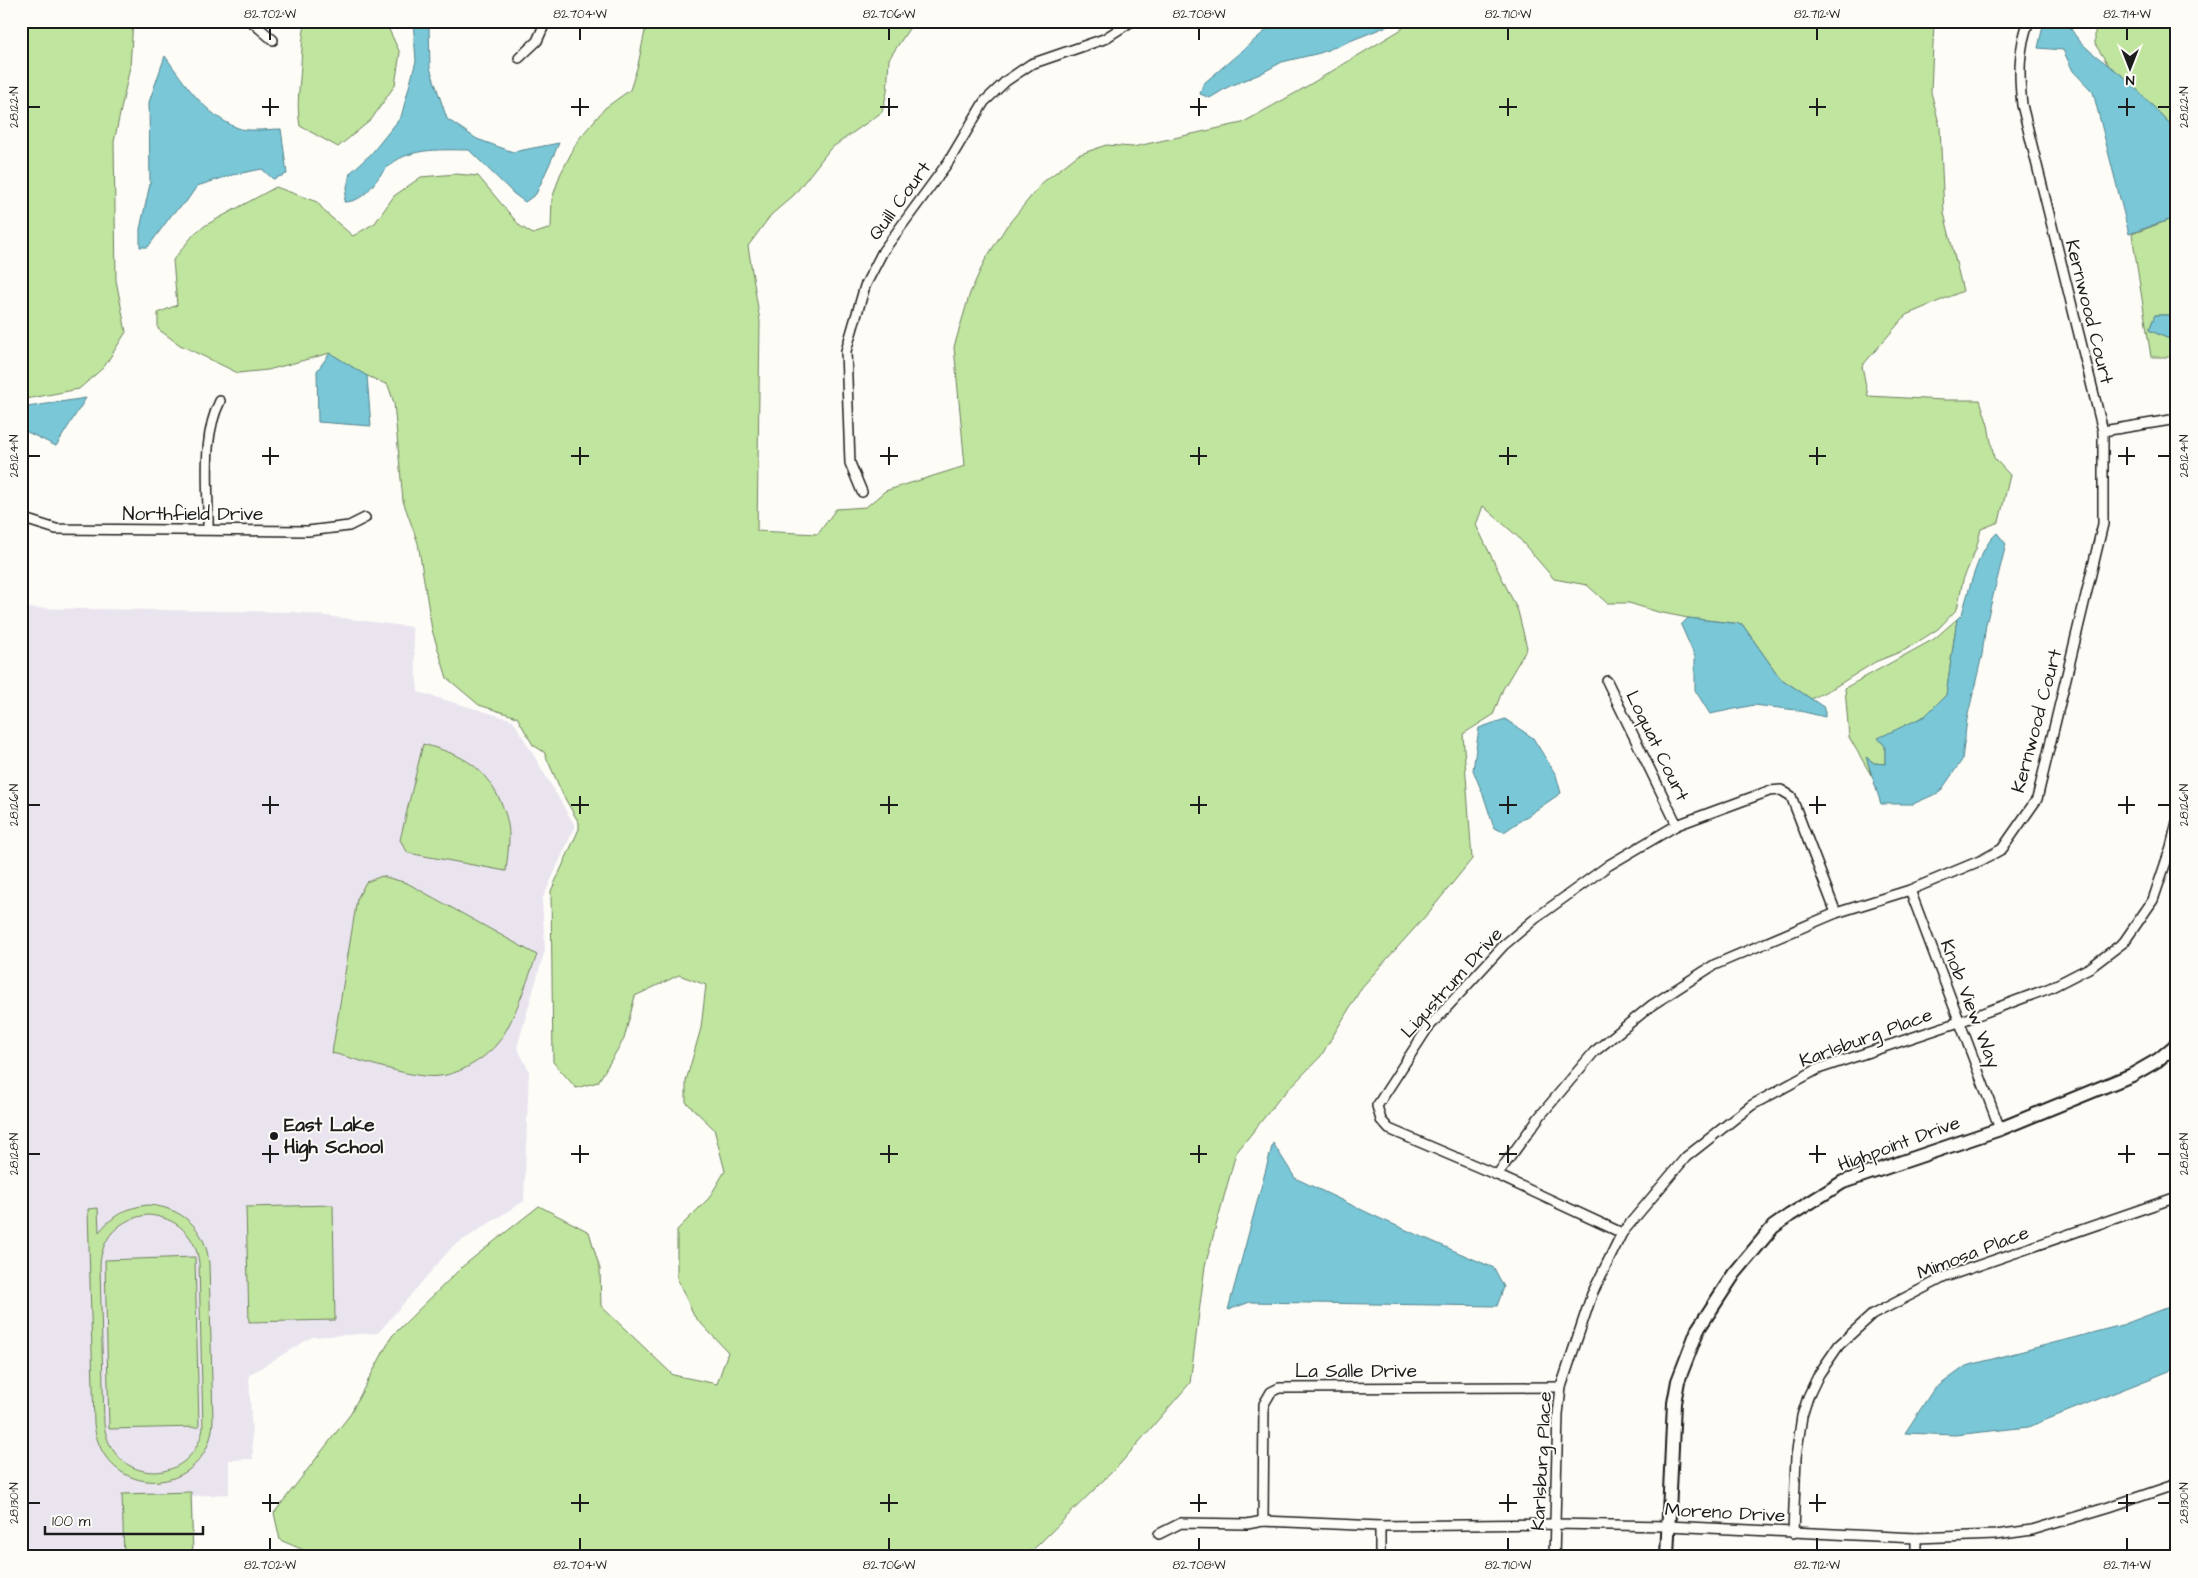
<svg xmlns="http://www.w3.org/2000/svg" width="2198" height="1578" font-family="'Architects Daughter',sans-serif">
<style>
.built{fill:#eae4ef}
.green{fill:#c0e59f;stroke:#6e805e;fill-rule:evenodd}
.water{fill:#79c7d7;stroke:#54838c}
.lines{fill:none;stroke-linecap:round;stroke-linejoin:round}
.street-casing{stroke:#1c1c1c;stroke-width:12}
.secondary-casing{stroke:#1c1c1c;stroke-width:16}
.street{stroke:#fdfcf7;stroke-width:9}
.secondary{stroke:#fdfcf7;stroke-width:12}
.ticks{fill:none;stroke:#1c1c1c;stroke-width:2}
.poi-dot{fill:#1c1c1c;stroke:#fdfcf7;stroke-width:2}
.labels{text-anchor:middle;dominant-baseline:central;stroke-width:4;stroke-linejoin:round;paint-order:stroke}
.street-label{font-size:19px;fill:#1c1c1c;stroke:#fdfcf7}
.poi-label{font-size:19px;font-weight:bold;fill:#1c1c1c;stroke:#fdfcf7;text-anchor:start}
.neatline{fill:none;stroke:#1c1c1c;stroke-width:2}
.ticks-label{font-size:12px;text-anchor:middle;fill:#1c1c1c}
</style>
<rect width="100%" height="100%" fill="#fdfcf7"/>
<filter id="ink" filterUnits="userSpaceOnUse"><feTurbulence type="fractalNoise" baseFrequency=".02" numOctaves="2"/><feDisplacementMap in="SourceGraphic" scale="10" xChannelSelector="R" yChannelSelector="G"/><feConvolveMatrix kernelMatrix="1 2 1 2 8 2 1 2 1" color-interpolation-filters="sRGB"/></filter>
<g filter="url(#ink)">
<path class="built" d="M21,608L294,612L412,627L418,692L513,720L575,826L542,900L545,950L517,1047L529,1071L524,1201L452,1247L378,1333L312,1337L249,1375L253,1459L229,1460V1494L192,1496L194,1557H21Z"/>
<g class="green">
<path d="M21,21H133L130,67L114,142L116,280L126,332L104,367L79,389L21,400Z"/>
<path d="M306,21H385L400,53L395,85L371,120L338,147L300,126C296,103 300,87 301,64C302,49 302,36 306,21Z"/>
<path d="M647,21H914L889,59L887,92L882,112L830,149L794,195L771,215L748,246L760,321L757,531L818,534L836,509L866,507L885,491L965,466L954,347L970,293L985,260L1006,227L1042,183L1078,155L1106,145L1133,147L1242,123L1299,91L1402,29L1407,21H1934L1931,92L1940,127L1944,213L1963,291L1906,315L1862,366L1868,396L1944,400H1980L1988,425L1994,458L2010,475L1999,522L1981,529L1976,549L1963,580L1957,609L1938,629L1905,650L1875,662L1835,687L1811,699L1780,678L1742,624L1688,618L1658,612L1629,603H1607L1587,585L1554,579L1517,536L1483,506L1476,525L1518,611L1527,648L1503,689L1493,715L1463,734L1472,859L1430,911L1362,987L1321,1056L1279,1099L1236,1153L1205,1266L1190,1383L1120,1464L1038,1545L1024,1557H320L280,1540L274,1513L349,1416L392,1336L463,1266L539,1206L589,1232L600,1269L601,1306L673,1375L717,1384L728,1352L694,1316L677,1278V1230L709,1198L725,1171L714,1129L686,1102V1081L701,1028L706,985L679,975L635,996L624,1039L598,1082L576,1088L553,1062L551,891L579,829V823L563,795L544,752L533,745L517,717L479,705L447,678L432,630L418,543L403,501L394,403L388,385L363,374L330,353L268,370L238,373L180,345L158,329V313L177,305L173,260L195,233L206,225L276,187L317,202L326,213L353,236L375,223L394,196L421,177L456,174L478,176L520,226L533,234L551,228L552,199L560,175L578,140L605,108L630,90L638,65Z"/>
<path d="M2095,21H2177V131L2129,82L2109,66L2095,44Z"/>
<path d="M2177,217V315H2155L2149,330L2167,338L2177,339V357H2151L2132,234Z"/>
<path d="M1957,619L1946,695L1925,716L1879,739L1885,746V764L1874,763L1867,758L1871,775L1849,737L1845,688L1934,639Z"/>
<path d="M423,744C440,749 458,754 473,765C493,781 509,811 509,836C509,848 507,860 506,871L408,853L400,840Z"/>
<path d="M382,876L407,883L537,955C527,980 513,1026 496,1045C483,1060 459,1074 440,1076C415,1080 358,1059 332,1053L357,899L366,882Z"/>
<path d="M148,1205C182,1207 206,1229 209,1263L213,1421C209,1499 103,1503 94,1424L88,1209L98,1208L99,1232C112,1216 127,1207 148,1205ZM148,1215C176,1217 196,1235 199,1263L203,1429C190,1489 111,1485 104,1424L100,1266C101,1237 120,1218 148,1215Z"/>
<path d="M333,1205L335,1320L249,1322L246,1207Z"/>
<path d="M195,1257L199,1427L109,1429L105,1260Z"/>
<path d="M191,1492L193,1557H124L122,1494Z"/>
</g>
<g class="water">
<path d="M413,21H432L429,26L430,68L447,119L477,139L513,152L559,143L536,194L525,202L514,194L469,150C443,150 413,147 391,164C375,176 369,202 344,202L350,173L371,154L401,117L416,61Z"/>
<path d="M1277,21H1394L1395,23L1320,53L1282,62L1260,74L1228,87L1210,98L1200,94L1203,84Z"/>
<path d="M2044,21H2068C2075,47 2112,65 2131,83C2146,99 2161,115 2177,131V217L2129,234L2093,92L2073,71L2063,50L2038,48Z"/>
<path d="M165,56C185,84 205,115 238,128C247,132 270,129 281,129L287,174L273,179L262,169L232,175L197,186L186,202L173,213L148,247H140V229L150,184L149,102Z"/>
<path d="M2155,315H2177V339L2167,338L2149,330Z"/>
<path d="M330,353L367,376L371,426L318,422L317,371Z"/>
<path d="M86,398L56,446L21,429V408Z"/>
<path d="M1997,533L2006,544L1986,624L1982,655L1967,719L1962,760L1940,792L1913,804H1881L1866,757L1874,763L1885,764V746L1878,738L1925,716L1946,695L1957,619L1962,614C1969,590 1978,549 1997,533Z"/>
<path d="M1688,618L1742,624L1780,678L1825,708V717L1796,710L1754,705L1710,714L1695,690V657L1681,625Z"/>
<path d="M1505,719L1533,738L1556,775L1561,793L1504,832L1494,828L1484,797L1473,770L1479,728Z"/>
<path d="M1273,1143L1295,1178L1381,1219L1494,1268L1504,1287L1497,1306L1250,1302L1228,1310Z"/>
<path d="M2177,1304V1368L2028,1427L1955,1435L1905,1433L1933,1390L1966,1366L2122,1325Z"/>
</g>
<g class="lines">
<defs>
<g id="street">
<path d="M251,21L273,40"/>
<path d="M519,58L537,41L546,21"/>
<path d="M2103,431L2177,419"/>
<path d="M862,492L850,463L846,351L865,286L883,251L949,161L984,102L1006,81L1031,64L1104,39L1132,21"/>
<path d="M21,518L56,529L308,531L349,526L365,518"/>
<path d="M208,529C209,487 201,439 220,401"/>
<path d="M1607,681L1677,825"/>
<path d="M1910,890L2000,1129"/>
<path d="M1497,1175L1540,1116L1594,1052L1652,1005L1714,965L1836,913L1910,890L1982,860L2002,849L2037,799L2103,524V431L2022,105C2019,77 2018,48 2029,21"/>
<path d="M1622,1233L1497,1175L1389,1129L1381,1120L1377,1106L1427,1029L1504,945L1536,918L1609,865L1677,825L1769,791L1781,790L1791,796L1836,913"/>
<path d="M1263,1521L1264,1404L1271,1392L1279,1388L1561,1387"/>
<path d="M1793,1533L1796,1457L1802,1416L1808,1397L1819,1374L1839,1345L1872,1315L1945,1277L2177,1197"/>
<path d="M1159,1534L1181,1523L1247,1524L1263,1521L1380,1526L1554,1524L1668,1526L1916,1538L1996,1535L2032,1530L2109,1507L2177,1484"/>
<path d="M1916,1538V1557"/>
<path d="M1380,1557V1526"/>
<path d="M1554,1557L1558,1415L1561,1387L1592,1294L1622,1233L1686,1157L1752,1105L1818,1069L1959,1022L2050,988L2091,967L2124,942L2153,900L2171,847L2177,822"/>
</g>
<path id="secondary" d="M1667,1557L1674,1403L1678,1381L1698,1329L1734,1274L1773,1227L1790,1215L1843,1182L2000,1129L2132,1075L2158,1060L2177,1044"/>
</defs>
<use href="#street" class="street-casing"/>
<use href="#secondary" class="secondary-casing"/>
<use href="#street" class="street"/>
<use href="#secondary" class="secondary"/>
</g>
</g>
<path class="ticks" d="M270,28V40M580,28V40M889,28V40M1199,28V40M1508,28V40M1817,28V40M2127,28V40M270,98V116M580,98V116M889,98V116M1199,98V116M1508,98V116M1817,98V116M2127,98V116M28,107H40M262,107H279M571,107H589M880,107H898M1190,107H1207M1499,107H1517M1809,107H1826M2118,107H2135M2158,107H2170M270,447V465M580,447V465M889,447V465M1199,447V465M1508,447V465M1817,447V465M2127,447V465M28,456H40M262,456H279M571,456H589M880,456H898M1190,456H1207M1499,456H1517M1809,456H1826M2118,456H2135M2158,456H2170M270,796V814M580,796V814M889,796V814M1199,796V814M1508,796V814M1817,796V814M2127,796V814M28,805H40M262,805H279M571,805H589M880,805H898M1190,805H1207M1499,805H1517M1809,805H1826M2118,805H2135M2158,805H2170M270,1145V1163M580,1145V1163M889,1145V1163M1199,1145V1163M1508,1145V1163M1817,1145V1163M2127,1145V1163M28,1154H40M262,1154H279M571,1154H589M880,1154H898M1190,1154H1207M1499,1154H1517M1809,1154H1826M2118,1154H2135M2158,1154H2170M270,1494V1512M580,1494V1512M889,1494V1512M1199,1494V1512M1508,1494V1512M1817,1494V1512M2127,1494V1512M28,1503H40M262,1503H279M571,1503H589M880,1503H898M1190,1503H1207M1499,1503H1517M1809,1503H1826M2118,1503H2135M2158,1503H2170M270,1538V1550M580,1538V1550M889,1538V1550M1199,1538V1550M1508,1538V1550M1817,1538V1550M2127,1538V1550"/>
<circle class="poi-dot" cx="274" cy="1136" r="5"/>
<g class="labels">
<g class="street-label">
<text transform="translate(900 201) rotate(-54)">Quill Court</text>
<text transform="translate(2089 312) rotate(76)">Kernwood Court</text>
<text x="193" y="514">Northfield Drive</text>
<text transform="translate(2037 721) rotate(-75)">Kernwood Court</text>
<text transform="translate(1657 746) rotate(64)">Loquat Court</text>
<text transform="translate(1452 983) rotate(-48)">Ligustrum Drive</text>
<text transform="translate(1970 1004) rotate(69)">Knob View Way</text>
<text transform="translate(1866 1038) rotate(-20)">Karlsburg Place</text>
<text transform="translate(1899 1144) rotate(-20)">Highpoint Drive</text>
<text transform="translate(1973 1253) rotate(-21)">Mimosa Place</text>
<text x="1356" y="1371">La Salle Drive</text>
<text transform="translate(1542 1461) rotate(-87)">Karlsburg Place</text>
<text transform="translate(1725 1513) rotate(3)">Moreno Drive</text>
</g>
<g class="poi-label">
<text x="284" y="1125">East Lake<tspan x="284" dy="22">High School</tspan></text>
</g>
</g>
<rect width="2198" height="1578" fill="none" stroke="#fdfcf7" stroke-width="55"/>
<g transform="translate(2130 68) rotate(180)" stroke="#fdfcf7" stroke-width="4" paint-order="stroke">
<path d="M0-4L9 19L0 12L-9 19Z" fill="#1c1c1c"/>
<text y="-8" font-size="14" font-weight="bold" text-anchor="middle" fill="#1c1c1c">N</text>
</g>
<path d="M45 1526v8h158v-8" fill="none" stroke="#1c1c1c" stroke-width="2.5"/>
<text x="52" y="1526" font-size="15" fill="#1c1c1c" stroke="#fdfcf7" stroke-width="4" paint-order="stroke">100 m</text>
<rect x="28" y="28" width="2142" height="1522" class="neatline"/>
<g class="ticks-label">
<text x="270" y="18">82.702°W</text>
<text x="580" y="18">82.704°W</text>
<text x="889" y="18">82.706°W</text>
<text x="1199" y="18">82.708°W</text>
<text x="1508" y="18">82.710°W</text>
<text x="1817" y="18">82.712°W</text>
<text x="2127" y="18">82.714°W</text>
<text transform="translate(2184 107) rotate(-90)" y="4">28.122°N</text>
<text transform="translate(14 107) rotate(-90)" y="4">28.122°N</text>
<text transform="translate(2184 456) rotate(-90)" y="4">28.124°N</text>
<text transform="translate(14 456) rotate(-90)" y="4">28.124°N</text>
<text transform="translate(2184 805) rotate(-90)" y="4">28.126°N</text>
<text transform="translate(14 805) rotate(-90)" y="4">28.126°N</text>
<text transform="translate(2184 1154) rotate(-90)" y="4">28.128°N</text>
<text transform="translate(14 1154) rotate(-90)" y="4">28.128°N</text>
<text transform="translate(2184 1503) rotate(-90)" y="4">28.130°N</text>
<text transform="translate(14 1503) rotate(-90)" y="4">28.130°N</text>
<text x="270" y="1569">82.702°W</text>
<text x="580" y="1569">82.704°W</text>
<text x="889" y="1569">82.706°W</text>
<text x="1199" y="1569">82.708°W</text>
<text x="1508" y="1569">82.710°W</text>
<text x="1817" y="1569">82.712°W</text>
<text x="2127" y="1569">82.714°W</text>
</g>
</svg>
